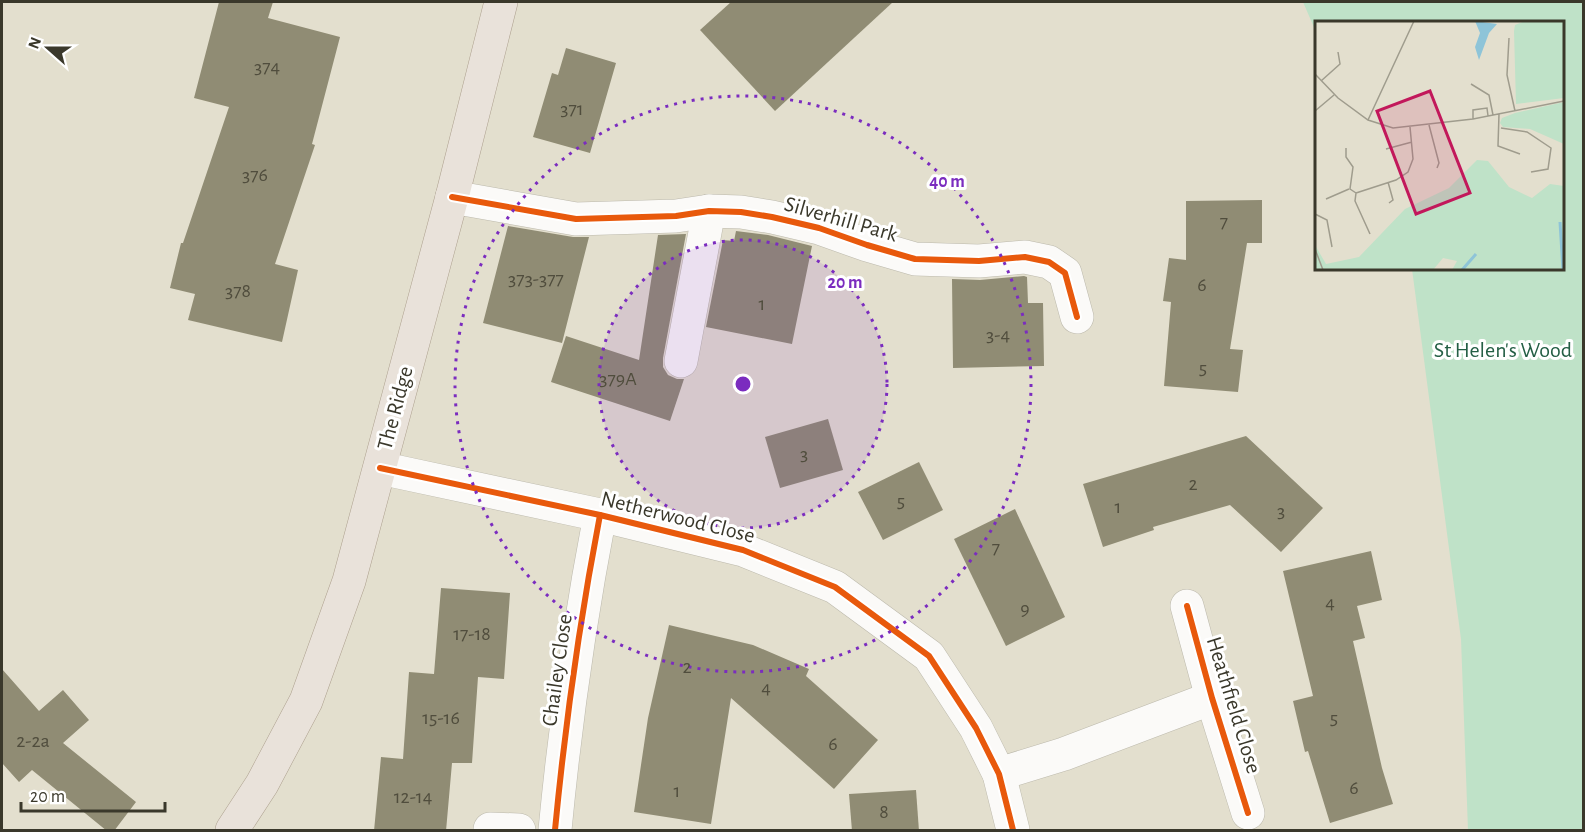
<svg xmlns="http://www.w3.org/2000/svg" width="1585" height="832" font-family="'Alegreya Sans',sans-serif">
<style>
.green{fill:#bfe2c8}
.building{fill:#908c74}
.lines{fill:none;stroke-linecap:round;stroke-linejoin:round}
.minor-casing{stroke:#bcb9ac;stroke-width:34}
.major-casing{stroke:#ada08e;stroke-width:34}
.minor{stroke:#fbfaf8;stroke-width:33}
.major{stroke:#e9e2da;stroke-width:33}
.cycleway-casing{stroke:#fff;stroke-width:10}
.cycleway{stroke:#e8590c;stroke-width:6}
.ring{fill:none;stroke:#7b2cbf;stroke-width:3;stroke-dasharray:3 6}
.labels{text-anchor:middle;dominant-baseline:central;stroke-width:6;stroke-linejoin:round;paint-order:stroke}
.number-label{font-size:20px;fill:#504d3d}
.street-label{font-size:22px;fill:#3a382b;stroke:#fff}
.park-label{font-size:22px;fill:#245f45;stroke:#fff}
.inset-river{fill:none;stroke:#8ec4d8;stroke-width:3}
.inset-road{fill:none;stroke:#9f9c8d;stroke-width:1.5}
.view{fill:#c2185b;fill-opacity:0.15;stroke:#c2185b;stroke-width:3}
.inset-edge{fill:none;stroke:#3a382b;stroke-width:3}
.centre{fill:#7b2cbf;stroke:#fff;stroke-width:3}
.ring-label{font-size:18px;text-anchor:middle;font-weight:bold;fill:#7b2cbf;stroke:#fff;stroke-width:6;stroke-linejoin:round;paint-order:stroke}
</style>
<rect width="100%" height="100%" fill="#e3dfce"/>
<path class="green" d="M1303,2H1583V830H1468L1461,639L1412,269L1562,268V22H1316V32Z"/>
<g class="building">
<path d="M219,2H273L268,18L340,37L312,144L315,145L275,264L298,270L282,342L188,320L195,294L170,288L181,243H183L229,107L194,98Z"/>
<path d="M731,2H893L775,111L700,30Z"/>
<path d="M566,48L616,63L590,153L533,137L552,73L558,75Z"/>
<path d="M1262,200V243H1247L1230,349L1243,350L1238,392L1164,386L1171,302L1163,301L1169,258L1186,260V201Z"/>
<path d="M508,226L573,237H589L562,343L483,323Z"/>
<path d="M736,231L768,235L812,246L792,344L706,327L723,240L734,241Z"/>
<path d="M686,234L663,358V367L668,375L677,379H684L670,421L551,382L566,336L639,360L658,235Z"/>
<path d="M1024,276L1027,277L1028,303H1043L1044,366L953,368L952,279L980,280Z"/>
<path d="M828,419L843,470L780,488L765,437Z"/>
<path d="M1246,436L1323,508L1281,552L1230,505L1153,527L1154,530L1103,547L1083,484Z"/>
<path d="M919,462L943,510L883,540L858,492Z"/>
<path d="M1015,509L1065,617L1006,646L954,539Z"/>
<path d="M1371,551L1382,600L1357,606L1365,638L1353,641L1382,768L1393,804L1330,823L1308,751L1305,752L1293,701L1313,696L1283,571Z"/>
<path d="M441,588L510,593L504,679L478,677L472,763H452L446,831H374L381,757L403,759L409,672L434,674Z"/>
<path d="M669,625L753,645L809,669L806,676L878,740L834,789L731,698L711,824L634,812L648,718Z"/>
<path d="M2,669L39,711L63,690L89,720L63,743L136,802L114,831H107L32,770L19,782L2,763Z"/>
<path d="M916,790L919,831H852L849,794Z"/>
</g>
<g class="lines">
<defs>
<g id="minor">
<path d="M452,197L576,219L676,216L709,211L741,212L772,217L819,228L867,245L915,259L979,261L1025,257L1049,262L1065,273L1077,317"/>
<path d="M681,361L709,211"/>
<path d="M380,468L600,515L743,550L835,587L929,656L976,728L999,774L1013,830"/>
<path d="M1187,606L1212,698L1248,813"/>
<path d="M999,774L1064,754L1212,698"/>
<path d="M490,829L519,830"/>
<path d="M555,830C565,725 580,619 600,515"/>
</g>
<path id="major" d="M232,830L262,784L306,701L349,581L452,197L501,2"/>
</defs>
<use href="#minor" class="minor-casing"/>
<use href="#major" class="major-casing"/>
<use href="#minor" class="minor"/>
<use href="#major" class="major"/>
<defs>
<g id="cycleway">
<path d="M452,197L576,219L676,216L709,211L741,212L772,217L819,228L867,245L915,259L979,261L1025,257L1049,262L1065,273L1077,317"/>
<path d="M380,468L600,515L743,550L835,587L929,656L976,728L999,774L1013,830"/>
<path d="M1187,606L1212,698L1248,813"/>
<path d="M555,830C565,725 580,619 600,515"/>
</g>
</defs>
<use href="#cycleway" class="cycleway-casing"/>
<use href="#cycleway" class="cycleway"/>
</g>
<circle cx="743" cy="384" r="144" fill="#7b2cbf" fill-opacity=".12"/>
<g class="ring">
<circle cx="743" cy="384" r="144"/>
<circle cx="743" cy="384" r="288"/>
</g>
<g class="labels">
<g class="number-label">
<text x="267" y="67">374</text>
<text x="572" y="109">371</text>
<text x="255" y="175">376</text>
<text x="1224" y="222">7</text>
<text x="536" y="279">373-377</text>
<text x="1202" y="285">6</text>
<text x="238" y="291">378</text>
<text x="762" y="304">1</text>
<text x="998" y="335">3-4</text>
<text x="1203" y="368">5</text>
<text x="618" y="379">379A</text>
<text x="804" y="454">3</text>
<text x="1193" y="484">2</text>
<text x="901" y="501">5</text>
<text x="1118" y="507">1</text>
<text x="1281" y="511">3</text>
<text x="996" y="548">7</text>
<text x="1330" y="603">4</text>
<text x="1025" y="609">9</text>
<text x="472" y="634">17-18</text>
<text x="687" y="667">2</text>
<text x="766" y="688">4</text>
<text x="441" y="718">15-16</text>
<text x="1334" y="718">5</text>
<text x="33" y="741">2-2a</text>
<text x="833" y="744">6</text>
<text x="1354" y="788">6</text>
<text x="677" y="791">1</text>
<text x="413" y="797">12-14</text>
<text x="884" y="812">8</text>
</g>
<g class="street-label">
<text transform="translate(841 219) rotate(16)">Silverhill Park</text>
<text transform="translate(395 408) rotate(-75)">The Ridge</text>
<text transform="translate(678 517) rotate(14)">Netherwood Close</text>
<text transform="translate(557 670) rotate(-82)">Chailey Close</text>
<text transform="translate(1234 705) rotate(73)">Heathfield Close</text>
</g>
<g class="park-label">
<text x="1503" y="350">St Helen's Wood</text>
</g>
</g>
<g transform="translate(1315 21)">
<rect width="249" height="249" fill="#e3dfce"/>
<path d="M210,0H249V77L201,83L199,10L200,4ZM249,81V123L215,108L188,106L185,102L187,97L200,92ZM162,139L173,140L194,166L217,177L235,163L249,165V249H137L142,240L128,237L118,249H0V224L11,243L44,236L90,188L134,167Z" fill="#bfe2c8"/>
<path d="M160,0L182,3L174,12L164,39L160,26L165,12Z" fill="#8ec4d8"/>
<path class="inset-river" d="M245,201L248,249M147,249L161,233"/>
<path class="inset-road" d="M194,17L192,54L200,90M0,53L23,77L53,99L78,107L158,98L249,80M6,60L25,43L23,31M156,63L174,74L178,94M0,90L19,74M184,93L183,125L205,133M158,98V89L172,87L173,95M53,99L99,0M114,104L124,142L122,147M186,107L212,111L236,127L233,148L216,151M31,127V136L38,146L35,168L41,172M71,128L97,121M73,161L78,179L74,182M41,172L81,159L93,151L98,138L95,106M41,172L40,180L55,213M11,178L34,168M0,193L12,199L17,226M0,228L8,249"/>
<path class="view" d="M115,70L155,172L101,193L62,90Z"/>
<rect width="249" height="249" class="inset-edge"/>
</g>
<circle cx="743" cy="384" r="9" class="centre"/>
<g class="ring-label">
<text x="947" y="187">40 m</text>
<text x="845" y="288">20 m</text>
</g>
<rect width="1585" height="832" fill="none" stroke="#3a382b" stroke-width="6"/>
<g transform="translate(48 48) rotate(291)" stroke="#ffffff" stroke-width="4.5" paint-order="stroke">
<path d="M0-4.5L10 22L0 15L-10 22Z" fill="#3a382b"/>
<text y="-9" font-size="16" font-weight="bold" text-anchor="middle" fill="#3a382b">N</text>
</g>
<path d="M21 802v9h144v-9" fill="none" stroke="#3a382b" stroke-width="3"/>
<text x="30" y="802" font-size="18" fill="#3a382b" stroke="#ffffff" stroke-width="4.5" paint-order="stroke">20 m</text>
</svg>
